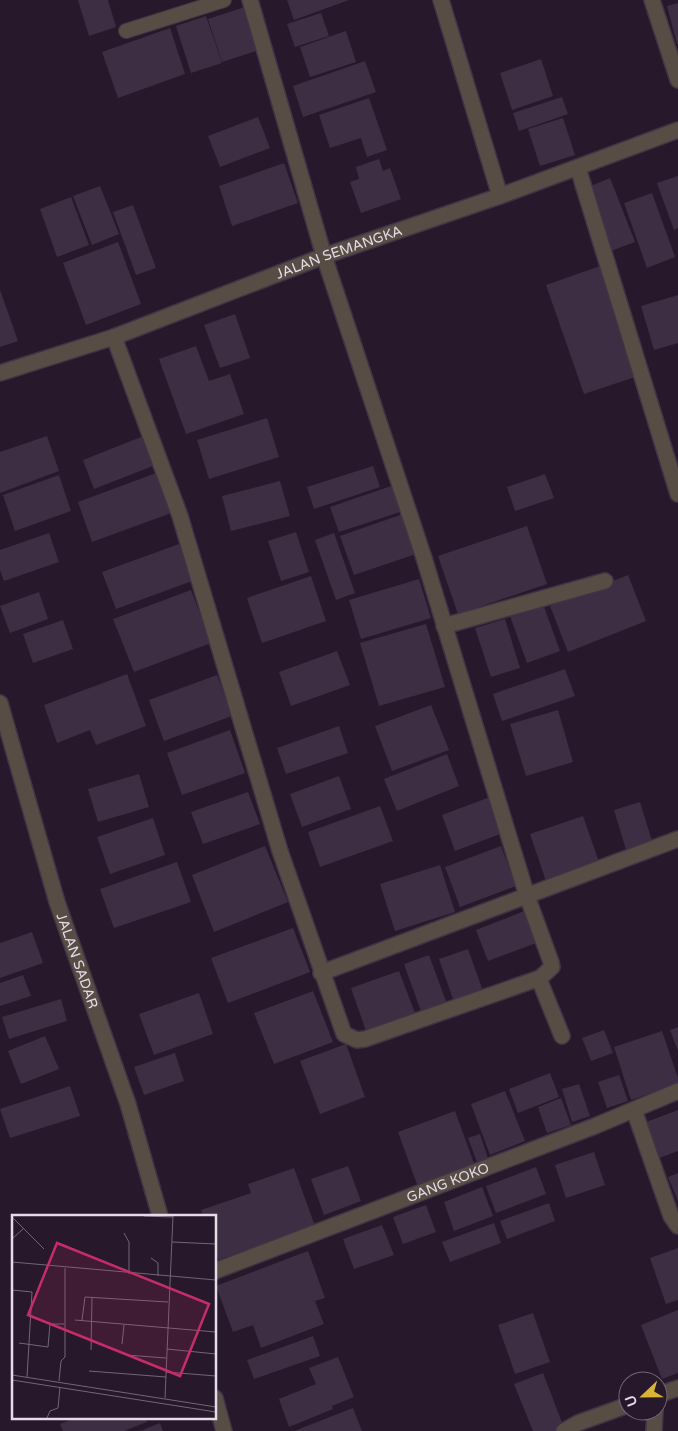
<svg xmlns="http://www.w3.org/2000/svg" width="678" height="1431" font-family="'Varela Round',sans-serif">
<style>
.building{fill:#3e2e43}
.lines{fill:none;stroke-linecap:round;stroke-linejoin:round}
.service-casing{stroke:#423346;stroke-width:16}
.minor-casing{stroke:#423346;stroke-width:18}
.service{stroke:#584d44;stroke-width:14}
.minor{stroke:#584d44;stroke-width:15}
.labels{text-anchor:middle;dominant-baseline:central;stroke-width:4.5;stroke-linejoin:round;paint-order:stroke}
.street-label{font-size:14px;fill:#e6dce9;stroke:#27182b}
.inset-road{fill:none;stroke:#736677;stroke-width:1}
.view{fill:#c62c69;fill-opacity:0.15;stroke:#c62c69;stroke-width:2.5}
.inset-edge{fill:none;stroke:#e6dce9;stroke-width:2.5}
</style>
<rect width="100%" height="100%" fill="#27182b"/>
<g class="building">
<path d="M78,0H108L116,27L89,36Z"/>
<path d="M287,0H349L294,20Z"/>
<path d="M678,3V44H677L667,6Z"/>
<path d="M248,6L262,49L222,62L208,19Z"/>
<path d="M321,13L329,36L295,47L287,24Z"/>
<path d="M206,16L222,63L191,73L176,26Z"/>
<path d="M170,28L185,74L118,98L102,52Z"/>
<path d="M346,31L356,62L310,77L300,47Z"/>
<path d="M541,59L553,96L512,110L500,73Z"/>
<path d="M365,61L376,92L303,117L293,86Z"/>
<path d="M562,97L568,114L519,131L513,113Z"/>
<path d="M369,98L387,150L367,157L361,138L330,148L319,115Z"/>
<path d="M258,117L270,148L220,167L208,136Z"/>
<path d="M563,118L575,155L540,166L528,129Z"/>
<path d="M379,159L383,171L390,168L401,199L361,213L350,182L359,179L356,167Z"/>
<path d="M284,163L298,203L232,226L219,186Z"/>
<path d="M678,176V228L674,230L657,183Z"/>
<path d="M610,178L635,242L611,251L586,188Z"/>
<path d="M100,186L119,234L92,245L73,196Z"/>
<path d="M652,193L675,257L647,268L624,203Z"/>
<path d="M71,197L89,245L57,257L40,209Z"/>
<path d="M133,205L156,268L136,275L113,212Z"/>
<path d="M118,242L141,304L86,325L63,263Z"/>
<path d="M603,265L641,375L584,394L546,285Z"/>
<path d="M0,290L18,341L0,347Z"/>
<path d="M678,295V343L654,350L641,306Z"/>
<path d="M235,314L250,358L220,368L204,325Z"/>
<path d="M196,346L209,381L230,374L244,414L186,434L159,359Z"/>
<path d="M267,418L279,457L209,479L197,440Z"/>
<path d="M146,435L158,464L94,489L83,460Z"/>
<path d="M47,436L59,471L0,493V452Z"/>
<path d="M373,466L380,487L314,509L307,487Z"/>
<path d="M159,472L174,512L92,542L78,502Z"/>
<path d="M545,474L554,498L515,511L507,487Z"/>
<path d="M59,475L71,511L15,531L3,495Z"/>
<path d="M280,481L290,516L231,531L222,496Z"/>
<path d="M394,485L403,511L339,532L330,507Z"/>
<path d="M403,514L416,554L354,575L340,536Z"/>
<path d="M527,526L547,584L458,614L438,556Z"/>
<path d="M296,532L309,572L281,581L268,541Z"/>
<path d="M49,533L59,562L4,581L0,570V550Z"/>
<path d="M334,533L355,593L336,600L315,540Z"/>
<path d="M179,544L192,581L116,609L102,572Z"/>
<path d="M628,575L646,621L568,652L550,606Z"/>
<path d="M311,576L326,621L262,643L247,598Z"/>
<path d="M419,579L431,618L361,639L349,600Z"/>
<path d="M191,590L211,643L134,672L113,619Z"/>
<path d="M39,592L48,619L10,633L0,606Z"/>
<path d="M543,604L560,651L527,663L510,616Z"/>
<path d="M505,619L520,668L491,677L475,628Z"/>
<path d="M63,620L73,649L33,663L23,634Z"/>
<path d="M426,624L445,687L379,706L360,643Z"/>
<path d="M337,651L350,685L291,706L279,672Z"/>
<path d="M565,669L575,696L502,721L493,694Z"/>
<path d="M127,674L146,726L96,745L90,730L57,743L44,705Z"/>
<path d="M217,675L232,716L164,741L149,700Z"/>
<path d="M431,705L449,750L392,771L375,726Z"/>
<path d="M558,710L573,762L526,776L510,724Z"/>
<path d="M339,726L348,753L286,774L277,748Z"/>
<path d="M230,730L245,773L182,795L167,753Z"/>
<path d="M447,754L459,786L397,811L384,779Z"/>
<path d="M139,774L149,807L98,822L88,789Z"/>
<path d="M339,776L351,809L302,827L290,794Z"/>
<path d="M248,792L260,824L203,844L191,812Z"/>
<path d="M490,797L503,833L455,851L442,815Z"/>
<path d="M640,802L653,844L627,853L614,810Z"/>
<path d="M380,806L393,841L320,867L308,832Z"/>
<path d="M583,816L600,865L547,884L530,834Z"/>
<path d="M153,818L165,855L110,874L97,837Z"/>
<path d="M265,846L288,902L214,932L192,875Z"/>
<path d="M501,846L516,886L460,907L445,867Z"/>
<path d="M177,862L191,902L114,928L100,889Z"/>
<path d="M440,865L455,912L395,931L380,884Z"/>
<path d="M527,910L539,942L488,961L476,930Z"/>
<path d="M293,928L310,972L228,1003L211,958Z"/>
<path d="M32,932L43,963L0,978V943Z"/>
<path d="M468,949L483,991L454,1002L439,959Z"/>
<path d="M429,955L447,1004L422,1014L404,964Z"/>
<path d="M399,971L415,1013L366,1031L351,988Z"/>
<path d="M23,975L31,996L0,1006V983Z"/>
<path d="M313,991L333,1042L274,1064L254,1013Z"/>
<path d="M199,993L213,1034L154,1055L139,1014Z"/>
<path d="M61,999L67,1021L9,1039L2,1017Z"/>
<path d="M678,1027V1051L670,1030Z"/>
<path d="M604,1030L613,1053L591,1061L582,1038Z"/>
<path d="M662,1031L678,1078V1084L631,1100L614,1047Z"/>
<path d="M45,1036L59,1069L21,1084L8,1051Z"/>
<path d="M346,1044L365,1097L320,1114L300,1061Z"/>
<path d="M175,1053L184,1081L144,1095L134,1067Z"/>
<path d="M550,1073L559,1097L518,1113L509,1089Z"/>
<path d="M619,1075L628,1101L607,1108L598,1082Z"/>
<path d="M579,1084L590,1116L572,1122L562,1089Z"/>
<path d="M70,1086L80,1116L10,1138L0,1109Z"/>
<path d="M505,1091L525,1141L490,1155L471,1104Z"/>
<path d="M561,1098L571,1125L547,1133L538,1107Z"/>
<path d="M678,1110V1151L654,1160L641,1124Z"/>
<path d="M455,1111L475,1166L418,1187L398,1132Z"/>
<path d="M480,1134L489,1161L478,1165L468,1138Z"/>
<path d="M594,1152L605,1185L566,1198L555,1165Z"/>
<path d="M348,1166L361,1201L324,1215L311,1179Z"/>
<path d="M536,1167L546,1194L496,1213L486,1186Z"/>
<path d="M294,1168L315,1226L218,1260L215,1251V1216H203L201,1210L251,1193L248,1184Z"/>
<path d="M678,1173V1201L668,1177Z"/>
<path d="M482,1187L493,1216L454,1231L444,1202Z"/>
<path d="M549,1203L555,1221L507,1239L500,1221Z"/>
<path d="M426,1205L436,1232L403,1244L393,1217Z"/>
<path d="M494,1223L501,1243L450,1262L442,1242Z"/>
<path d="M382,1225L394,1255L354,1269L343,1239Z"/>
<path d="M678,1248V1300L666,1304L650,1258Z"/>
<path d="M308,1251L325,1298L315,1301L324,1324L261,1348L253,1325L233,1332L216,1286Z"/>
<path d="M678,1310V1373L662,1379L641,1325Z"/>
<path d="M533,1313L550,1362L515,1374L498,1325Z"/>
<path d="M313,1336L320,1356L254,1379L247,1360Z"/>
<path d="M338,1357L354,1397L332,1406L333,1409L289,1427L279,1399L316,1384L309,1368Z"/>
<path d="M543,1373L564,1428L555,1431H533L514,1384Z"/>
<path d="M353,1408L362,1431H294Z"/>
<path d="M78,1417H145L147,1422L124,1431H63L60,1424Z"/>
<path d="M160,1423L163,1431H140Z"/>
</g>
<g class="lines">
<defs>
<path id="service" d="M126,31L224,0"/>
<g id="minor">
<path d="M250,0L324,256L424,558L527,896L551,962L552,967L539,979L562,1036"/>
<path d="M441,0L500,196"/>
<path d="M652,0L678,80"/>
<path d="M578,168L678,494"/>
<path d="M114,337L180,516L280,851L344,1034L357,1040L365,1039L540,978"/>
<path id="s1" d="M0,373L114,337L324,256L500,196L678,130"/>
<path d="M444,626L605,581"/>
<path id="s2" d="M0,703L57,902L128,1104L160,1216"/>
<path d="M321,973L678,839"/>
<path d="M634,1110L671,1216L678,1226"/>
<path id="s3" d="M215,1271L595,1126L678,1091"/>
<path d="M658,1395L678,1388"/>
<path d="M215,1398L224,1431"/>
<path d="M564,1431L578,1423L628,1405"/>
<path d="M654,1431L655,1411"/>
</g>
</defs>
<use href="#service" class="service-casing"/>
<use href="#minor" class="minor-casing"/>
<use href="#service" class="service"/>
<use href="#minor" class="minor"/>
</g>
<g class="labels">
<g class="street-label">
<text stroke="none"><textPath href="#s1" startOffset="360">JALAN SEMANGKA</textPath></text>
<text stroke="none"><textPath href="#s2" startOffset="269">JALAN SADAR</textPath></text>
<text stroke="none"><textPath href="#s3" startOffset="249">GANG KOKO</textPath></text>
</g>
</g>
<g transform="translate(12 1215)">
<rect width="204" height="204" fill="#27182b"/>
<path class="inset-road" d="M132,1L161,2M0,2L32,34M112,18L117,27V59M0,24L12,13M160,27L204,29M139,43L146,48V61M0,47L204,65M0,75L20,77L15,162M63,105L204,117M70,105L73,82L156,87M7,128L36,132L38,109H52M110,129L112,110M155,134L204,139M79,135L80,82M114,140L154,143M77,156L154,162M154,157L204,161M0,160L204,192M0,165L204,197M47,166L49,146L53,142V53M153,183L161,1M35,203L38,196L46,193L48,172"/>
<path class="view" d="M45,28L197,89L168,161L16,100Z"/>
<rect width="204" height="204" class="inset-edge"/>
</g>
<g transform="translate(643 1396) rotate(248)"><circle r="24" fill="#27182b" stroke="#736677"/>
<path d="M0-4L9 19L0 12L-9 19Z" fill="#dab333"/>
<text y="-8" font-size="14" font-weight="bold" text-anchor="middle" fill="#e6dce9">U</text>
</g>
</svg>
